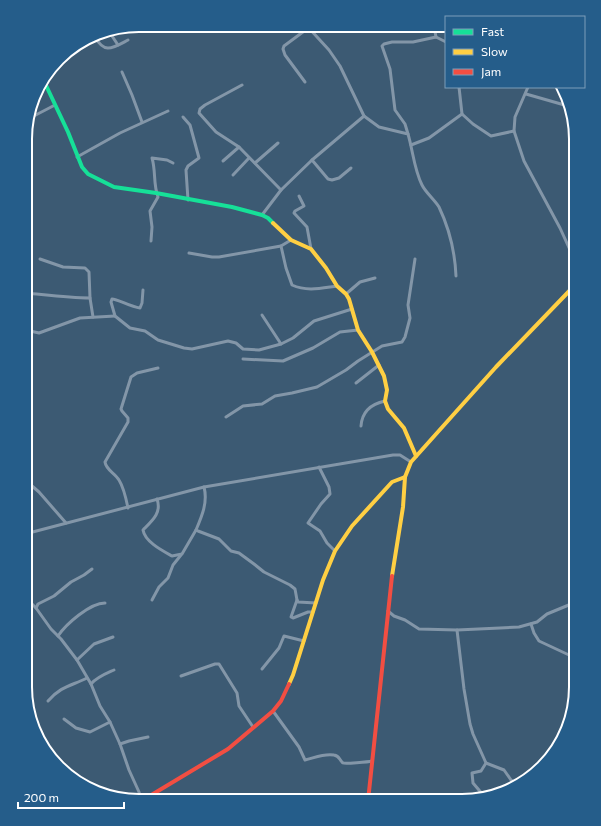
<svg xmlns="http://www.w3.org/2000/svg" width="601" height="826" font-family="Commissioner,sans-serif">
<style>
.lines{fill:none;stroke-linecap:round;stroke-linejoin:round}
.street{stroke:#8396a8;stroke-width:3}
.fast{stroke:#16e098;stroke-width:4}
.slow{stroke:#ffcf43;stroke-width:4}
.jam{stroke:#f24e42;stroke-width:4}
.rim{fill:none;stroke:#fff;stroke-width:2}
</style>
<rect width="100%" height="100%" fill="#3c5a73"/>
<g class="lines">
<g class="street">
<path d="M307,26L329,50L340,66L364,116"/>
<path d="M434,26L436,37"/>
<path d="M193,28L200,25"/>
<path d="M108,30L118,45"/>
<path d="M94,36C105,54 111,49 128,40"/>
<path d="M122,72L132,95L142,122"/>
<path d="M305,82L285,55L283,49L284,46L311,26"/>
<path d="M242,85L205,105L200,109L199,113L216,132L239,147L281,190"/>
<path d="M39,87L45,85"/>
<path d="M528,87L515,117L514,131L524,161L560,228L576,263"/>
<path d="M526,94L568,106"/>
<path d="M462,114L473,124L491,136L514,131"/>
<path d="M183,117L190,125L199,158L188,166L186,170L188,200"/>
<path d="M28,119L55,105"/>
<path d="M408,134L405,124L395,110L390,69L382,46L384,44L392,42H413L436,37L446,42"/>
<path d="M411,145L429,138L462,114L459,87"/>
<path d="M77,157L120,133L168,111"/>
<path d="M312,160L328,179L332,180L339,178L351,168"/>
<path d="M223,161L239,147"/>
<path d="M255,163L278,143"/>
<path d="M233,175L249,158"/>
<path d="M299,196L304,206L295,211L294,213L307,227L311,249"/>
<path d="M262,215L281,190L312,160L364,116L379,127L408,134C413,151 414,169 422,185C426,193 434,199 439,207C449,228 455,253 456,276"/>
<path d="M291,240L281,246L286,268L292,285C307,292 322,288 337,286"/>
<path d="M151,241L152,227L150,211L158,197C153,184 156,171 152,158L167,160L173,163"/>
<path d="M189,253L212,257H219L281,246"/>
<path d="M143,290L142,303L140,308C130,307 118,299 112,299L111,302L115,316L130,328L145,331L158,340L184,348L192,349L228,341L236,343L243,349L259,350L281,344L293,338L314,321L352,309"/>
<path d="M571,290L576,296"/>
<path d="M26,293C47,295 68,298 90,298L89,272L85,268L63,267L40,259"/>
<path d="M346,294L360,282L375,278"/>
<path d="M90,298L93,317"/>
<path d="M262,315L281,344"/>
<path d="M26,330L39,333L80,318L115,316"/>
<path d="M243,359L283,361L313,348L340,332L358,330"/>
<path d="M356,383L379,365"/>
<path d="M226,417L243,406L262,404L275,396L292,393L317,387L346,370L358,361L382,346L402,342L405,337L410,318L408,305L415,259"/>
<path d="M361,426C362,412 371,404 385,401"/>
<path d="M319,467L329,487L330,494L321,504L308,523L320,531L327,543L335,551"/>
<path d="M25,480L39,492L66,523"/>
<path d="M157,499C162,513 152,521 143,530C145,542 163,551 172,556L182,554L196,530L198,531L219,539L231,551L239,553L254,564L264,572L290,585L295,589L297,600L298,602L316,603"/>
<path d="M128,508C126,498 124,488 119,480C115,473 106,470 105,462L128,422V418L122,411L121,409L131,377L137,373L158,368"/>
<path d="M196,530C202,516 208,502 204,487"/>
<path d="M25,534L204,487L393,455H400L411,462"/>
<path d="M25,597L36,608L51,629L61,639L77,660L91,684L100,706L110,722L120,744L129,770L139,792L141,800"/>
<path d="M152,600L159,587L168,578L173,565L181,555"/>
<path d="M297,600L291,617L293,618L308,612H313"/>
<path d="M36,608L38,604L54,596L71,582L84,575L92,569"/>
<path d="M388,611L394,616L405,620L419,629L457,630L500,628L519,627L537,622L547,614L576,602"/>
<path d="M531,624L534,633L539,641L569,655L576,661"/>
<path d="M457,630L464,689L470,724L473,734L486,763L481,771L472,773L473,783L484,796"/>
<path d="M58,636C66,624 90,603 105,603"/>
<path d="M77,660L94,644L113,637"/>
<path d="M262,669L279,648L284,636L304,641"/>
<path d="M181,676L215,664H219L237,693L239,706L253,727"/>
<path d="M91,684C97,677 105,674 114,670"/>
<path d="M48,701C61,686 71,686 87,678"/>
<path d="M273,711L299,747L305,760C314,758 324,753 334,755C340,756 339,760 343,763C345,764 368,762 372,761"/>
<path d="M64,719L76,728L90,732L110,722"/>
<path d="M37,737L41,740L74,779"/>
<path d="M120,744L129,741L148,737"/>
<path d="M486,763L504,770L511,780L517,785"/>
</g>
<path class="fast" d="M43,79L68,132L82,167L88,174L114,187L156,193L232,207L262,215L268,218L273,223"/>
<g class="slow">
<path d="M273,223L291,240L311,249L326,268L337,286L346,294L349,299L358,330L372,352L384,376L387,390L385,401L388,409L404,428L416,456"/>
<path d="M392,576L403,507L405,477L411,462L496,367L576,284"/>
<path d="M289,684L293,675L323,580L335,551L352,526L392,482L405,477"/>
</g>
<g class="jam">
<path d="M143,800L228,749L273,711L281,701L289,684"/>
<path d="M368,801L392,576"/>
</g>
</g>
<path d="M0 0H601V826H0ZM139 32H462A107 107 0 0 1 569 139V687A107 107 0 0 1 462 794H139A107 107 0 0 1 32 687V139A107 107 0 0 1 139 32Z" fill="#255d8a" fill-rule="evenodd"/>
<path class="rim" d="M139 32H462A107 107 0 0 1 569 139V687A107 107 0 0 1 462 794H139A107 107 0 0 1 32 687V139A107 107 0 0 1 139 32Z"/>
<rect x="445" y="16" width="140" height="72" fill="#255d8a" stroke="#7c9eb9"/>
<rect x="453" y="29" width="20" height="6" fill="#16e098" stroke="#7c9eb9"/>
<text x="481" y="36" font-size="12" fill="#ffffff">Fast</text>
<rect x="453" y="49" width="20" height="6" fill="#ffcf43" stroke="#7c9eb9"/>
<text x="481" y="56" font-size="12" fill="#ffffff">Slow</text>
<rect x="453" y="69" width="20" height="6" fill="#f24e42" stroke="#7c9eb9"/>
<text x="481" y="76" font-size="12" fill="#ffffff">Jam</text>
<path d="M18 802v6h106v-6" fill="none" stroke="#ffffff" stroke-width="2"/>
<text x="24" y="802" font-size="12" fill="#ffffff" stroke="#255d8a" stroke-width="3" paint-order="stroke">200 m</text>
</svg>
